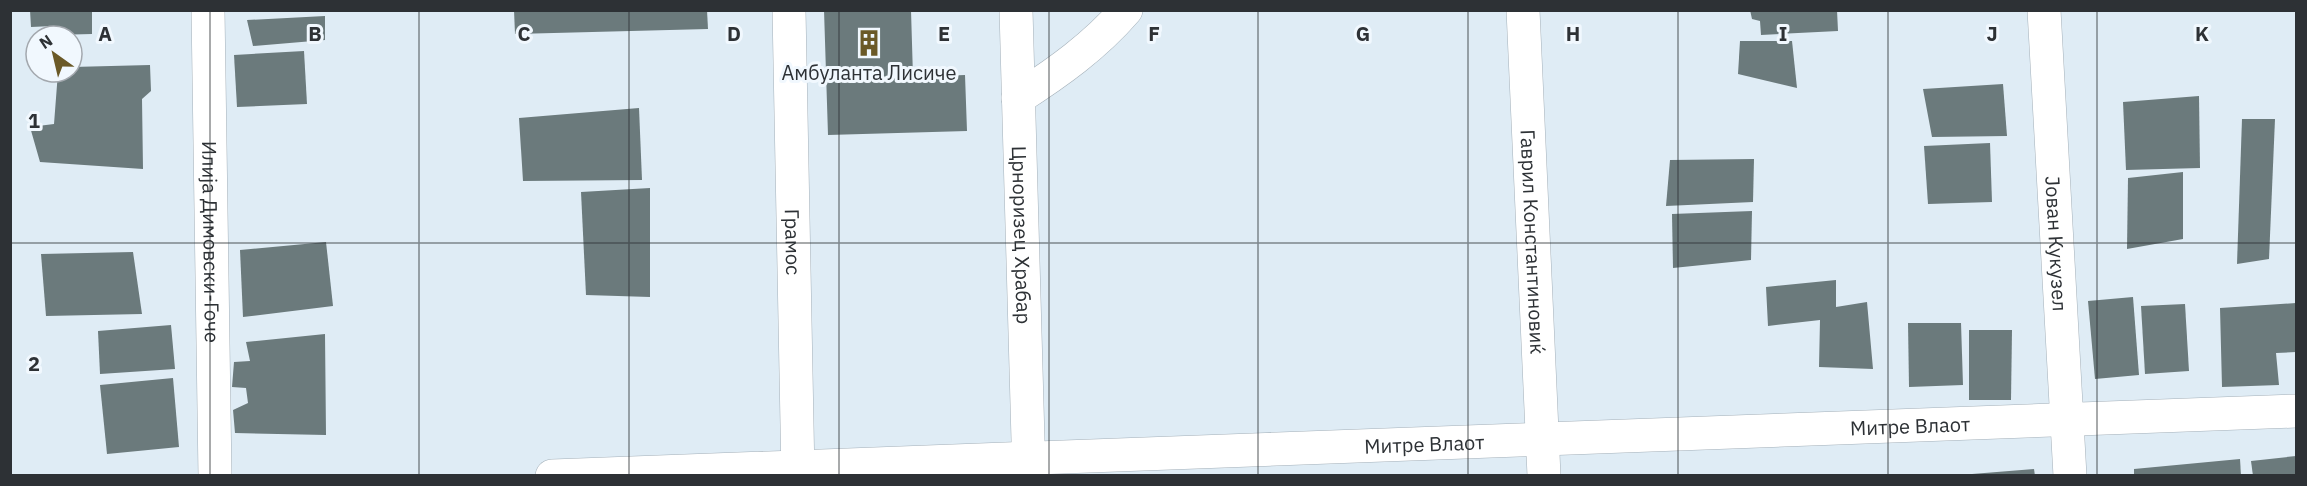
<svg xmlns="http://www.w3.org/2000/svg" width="2307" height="486" font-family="'IBM Plex Sans',sans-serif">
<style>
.building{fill:#6b7a7c}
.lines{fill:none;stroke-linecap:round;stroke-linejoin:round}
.minor-casing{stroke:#a4b0b9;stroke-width:34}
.tertiary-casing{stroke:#a4b0b9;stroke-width:34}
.minor{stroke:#fff;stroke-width:33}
.tertiary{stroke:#fff;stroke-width:33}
.grid{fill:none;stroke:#2d3135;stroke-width:1.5;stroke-opacity:0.55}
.labels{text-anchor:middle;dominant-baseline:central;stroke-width:6;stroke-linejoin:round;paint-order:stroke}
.poi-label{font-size:20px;fill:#2d3135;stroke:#f1f8fe}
.street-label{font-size:20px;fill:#2d3135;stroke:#f1f8fe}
.grid-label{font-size:20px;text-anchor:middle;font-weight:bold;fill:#2d3135;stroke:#f1f8fe;stroke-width:6;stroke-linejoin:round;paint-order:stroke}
</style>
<rect width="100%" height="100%" fill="#dfecf5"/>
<g class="building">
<path d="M30,10H92V34L53,35V26L31,27Z"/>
<path d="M514,10H707L708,29L515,34Z"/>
<path d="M824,10H911L913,77L965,75L967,131L828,135Z"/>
<path d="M1750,10H1837L1838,31L1761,35L1760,21L1752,19Z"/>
<path d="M325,16V40L253,46L247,20Z"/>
<path d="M1740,41H1792L1797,88L1738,74Z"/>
<path d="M304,51L307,104L237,107L234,55Z"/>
<path d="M150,65L151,91L142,99L143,169L40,162L30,127L54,124L58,72H72V67Z"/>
<path d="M2003,84L2007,136L1932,137L1923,89Z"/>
<path d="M2199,96L2200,168L2126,170L2123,102Z"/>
<path d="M639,108L642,180L523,181L519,118Z"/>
<path d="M2242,119H2275L2269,259L2237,264Z"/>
<path d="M1990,143L1992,202L1928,204L1924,146Z"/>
<path d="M1754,159L1753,202L1666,206L1670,160Z"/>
<path d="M2183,172V239L2127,249L2128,178Z"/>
<path d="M650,188V297L586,295L581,192Z"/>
<path d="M1752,211L1751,260L1673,268L1672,214Z"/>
<path d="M326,242L333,306L243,317L240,250Z"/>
<path d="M133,252L142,314L46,316L41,254Z"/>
<path d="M1836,280V307L1867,302L1873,369L1819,367L1820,320L1768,326L1766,287Z"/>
<path d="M2133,297L2139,375L2095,379L2088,301Z"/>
<path d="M2296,303V352L2276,353L2279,385L2222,387L2220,308Z"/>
<path d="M2185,304L2189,371L2145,374L2141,306Z"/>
<path d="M1908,323H1961L1963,385L1909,387Z"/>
<path d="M171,325L175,369L100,374L98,331Z"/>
<path d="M1969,330H2012L2011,400H1969Z"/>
<path d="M325,334L326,435L235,433L233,410L248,403L246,388L232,387L234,362L250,361L246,342Z"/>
<path d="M173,378L179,447L107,454L100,385Z"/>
<path d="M2296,456V476H2253L2251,461Z"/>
<path d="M2240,459L2241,476H2134V469Z"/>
<path d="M2034,469L2035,476H1973L1972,474Z"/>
</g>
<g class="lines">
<defs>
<g id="minor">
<path id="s1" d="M208,10L215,476"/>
<path id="s2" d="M789,10L798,476"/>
<path id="s3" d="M1016,10L1029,476"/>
<path id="s4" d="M2044,10L2070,476"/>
<path d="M1018,98C1057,73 1095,46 1126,10"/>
<path id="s5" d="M552,476L2296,411"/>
</g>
<g id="tertiary">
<path id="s6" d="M1523,10L1544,476"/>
</g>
</defs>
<use href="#minor" class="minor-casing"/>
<use href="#tertiary" class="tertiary-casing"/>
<use href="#minor" class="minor"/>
<use href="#tertiary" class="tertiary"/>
</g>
<path class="grid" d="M210,10V476M419,10V476M629,10V476M839,10V476M1049,10V476M1258,10V476M1468,10V476M1678,10V476M1888,10V476M2097,10V476M10,243H2296"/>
<defs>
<symbol id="building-bare" viewBox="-9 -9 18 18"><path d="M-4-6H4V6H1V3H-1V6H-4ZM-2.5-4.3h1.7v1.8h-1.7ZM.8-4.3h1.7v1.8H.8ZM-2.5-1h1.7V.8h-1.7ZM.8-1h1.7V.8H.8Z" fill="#6a5927" stroke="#f1f8fe" stroke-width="2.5" paint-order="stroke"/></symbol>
</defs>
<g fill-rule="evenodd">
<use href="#building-bare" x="850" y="24" width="38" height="38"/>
</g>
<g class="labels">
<g class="poi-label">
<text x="869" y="72">Амбуланта Лисиче</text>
</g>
<g class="street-label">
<text stroke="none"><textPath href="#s3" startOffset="225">Црноризец Храбар</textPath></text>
<text stroke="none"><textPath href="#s1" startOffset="232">Илија Димовски-Гоче</textPath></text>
<text stroke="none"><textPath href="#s2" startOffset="232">Грамос</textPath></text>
<text stroke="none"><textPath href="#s6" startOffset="232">Гаврил Константиновиќ</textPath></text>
<text stroke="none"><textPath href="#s4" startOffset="234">Јован Кукузел</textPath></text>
<text stroke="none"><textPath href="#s5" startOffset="1359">Митре Влаот</textPath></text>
<text stroke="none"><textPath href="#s5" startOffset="873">Митре Влаот</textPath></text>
</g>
</g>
<g class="grid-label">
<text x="105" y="41">A</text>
<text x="315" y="41">B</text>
<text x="524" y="41">C</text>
<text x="734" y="41">D</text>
<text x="944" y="41">E</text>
<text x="1154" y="41">F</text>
<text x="1363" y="41">G</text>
<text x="1573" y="41">H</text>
<text x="1783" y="41">I</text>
<text x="1992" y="41">J</text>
<text x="2202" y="41">K</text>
<text x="34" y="128">1</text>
<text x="34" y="371">2</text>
</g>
<rect width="2307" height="486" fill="none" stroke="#2d3135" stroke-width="24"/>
<g transform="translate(54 54) rotate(326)"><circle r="28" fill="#f1f8fe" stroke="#a3a8ae" stroke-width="1.5"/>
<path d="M0-4.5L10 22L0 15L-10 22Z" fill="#6a5927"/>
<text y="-9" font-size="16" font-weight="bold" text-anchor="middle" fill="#2d3135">N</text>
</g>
</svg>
